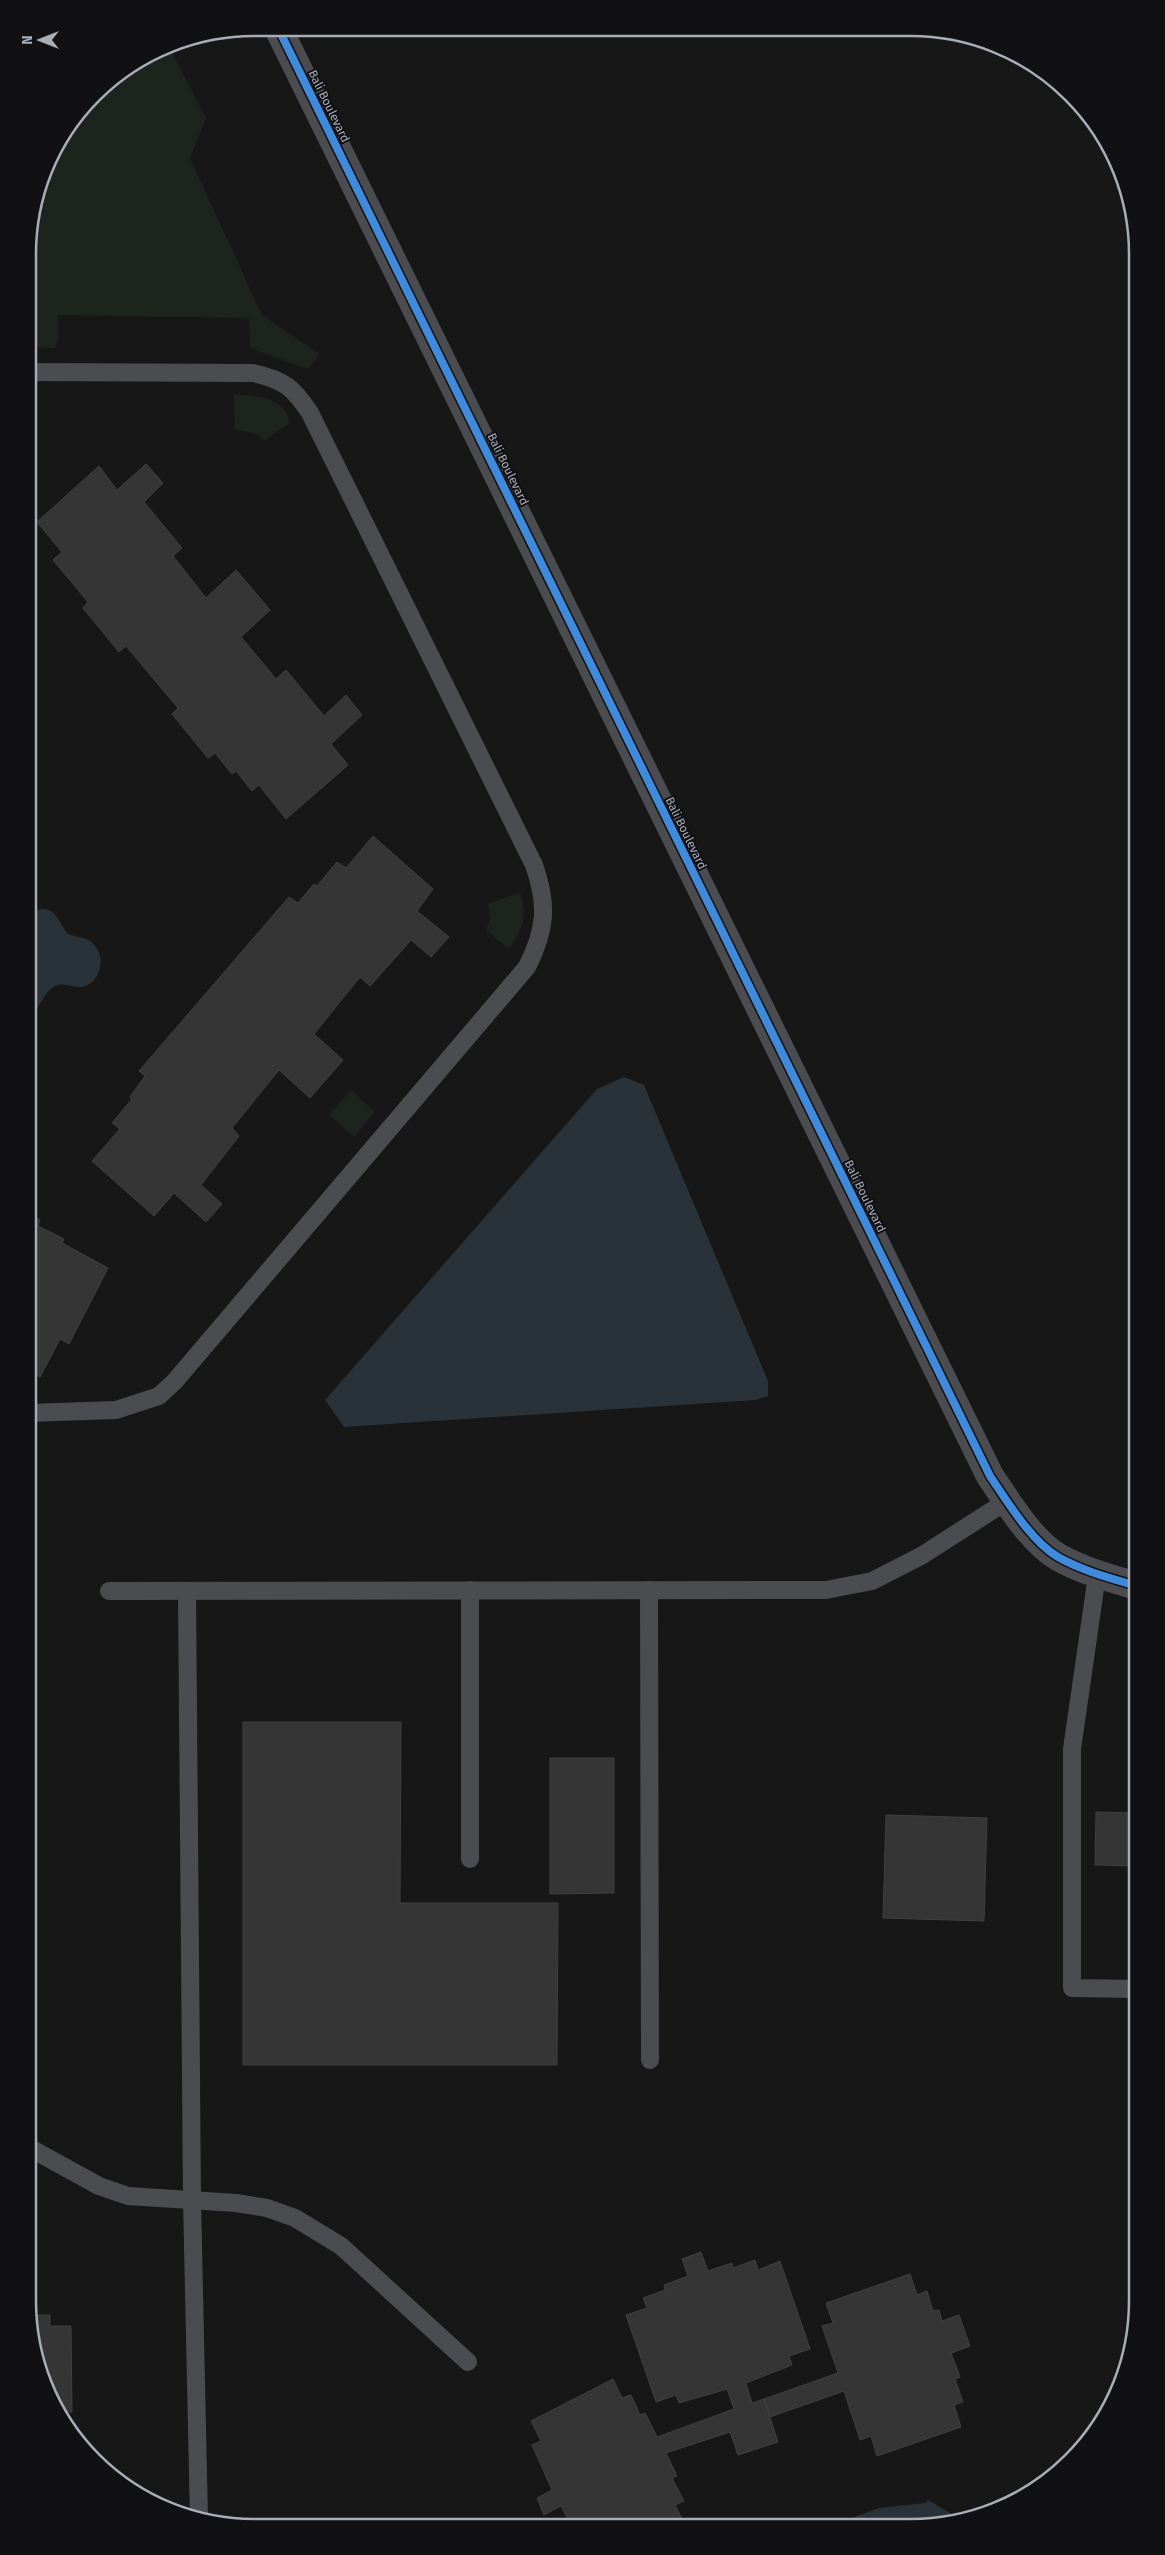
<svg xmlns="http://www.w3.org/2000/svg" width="1165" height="2555" font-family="'Fira Sans',sans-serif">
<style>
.green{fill:#1d241e}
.water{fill:#2a3239}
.building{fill:#353536;stroke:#3f4043}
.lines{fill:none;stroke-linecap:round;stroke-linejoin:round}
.service{stroke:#4b4c50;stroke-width:18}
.tertiary{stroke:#4b4c50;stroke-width:28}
.cycleway-casing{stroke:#111113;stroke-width:11}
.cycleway{stroke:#408adc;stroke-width:8}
.labels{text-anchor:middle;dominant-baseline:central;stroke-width:4;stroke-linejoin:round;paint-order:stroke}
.street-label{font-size:12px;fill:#a8adb8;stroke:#111113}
.rim{fill:none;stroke:#a8adb8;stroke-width:2.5}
</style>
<rect width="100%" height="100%" fill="#171717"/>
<g class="green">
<path d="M168,45L206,118L190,158L262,315L320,354L308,369L250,348L249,318L58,315V340L55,348L28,347V240L51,154L105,84Z"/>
<path d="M234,394C253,396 289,397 289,423L264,441L256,433L235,430Z"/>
<path d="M520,892C528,918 523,927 509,949L486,930L490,920L488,904Z"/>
<path d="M351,1090L375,1112L354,1137L329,1115Z"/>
</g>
<g class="water">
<path d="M43,909C58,910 59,924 68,934C75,937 84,937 90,941C107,952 103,983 82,987C73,988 64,982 55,986C42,993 41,1009 28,1017V919L37,910Z"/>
<path d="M624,1077L644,1085L768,1381V1396L756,1400L344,1427L325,1400L597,1089Z"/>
<path d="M928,2500L955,2516L975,2517L910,2527H827L879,2508L925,2503Z"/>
</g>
<g class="building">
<path d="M146,464L163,483L144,502L182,548L173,556L206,598L236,570L270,610L241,637L276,679L286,670L324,716L346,695L362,715L331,744L348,765L286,819L259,785L252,791L236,771L232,774L215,753L208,758L172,714L178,708L126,646L119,652L83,608L88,602L53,560L62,552L37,522L99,466L117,490Z"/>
<path d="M373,836L433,889L417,911L449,937L431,957L411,940L370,986L360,977L314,1034L343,1060L310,1098L279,1070L232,1128L239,1136L201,1185L222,1204L206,1222L174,1193L154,1216L92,1161L120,1129L112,1123L132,1099L130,1097L145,1076L139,1071L289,897L298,903L314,884L317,886L337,862L346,868Z"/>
<path d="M28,1213L40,1220L38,1226L64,1239L62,1243L108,1268L69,1344L60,1339L40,1377L28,1370V1351L34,1339L28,1335Z"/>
<path d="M243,1722H401L400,1903H558L557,2065H243Z"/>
<path d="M550,1758H614V1893L550,1894Z"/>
<path d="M1096,1812L1137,1813V1866L1095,1865Z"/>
<path d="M886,1815L987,1818L984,1921L883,1918Z"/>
<path d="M701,2252L708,2271L732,2263L733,2268L755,2260L758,2270L780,2261L810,2349L789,2356L792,2365L746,2383L752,2403L764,2399L778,2442L738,2455L730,2432L666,2453L677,2476L672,2478L684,2501L675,2505L685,2525L682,2526L575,2525L574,2523L571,2525L561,2506L544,2515L537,2498L552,2490L532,2445L541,2441L531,2421L613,2379L622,2398L631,2395L640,2415L645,2413L657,2437L734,2409L727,2389L679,2403L676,2395L656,2402L626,2315L647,2308L643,2298L665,2290L664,2285L688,2276L682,2259Z"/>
<path d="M910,2274L917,2295L927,2291L933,2311L939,2310L942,2321L959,2315L970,2346L951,2353L960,2377L955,2379L963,2402L954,2405L961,2427L877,2456L871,2436L860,2440L844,2391L770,2417L764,2399L838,2373L822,2326L833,2323L826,2303Z"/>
<path d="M29,2315H50V2326H71L72,2412H57L35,2359Z"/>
</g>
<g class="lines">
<g class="service">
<path d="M28,1413L116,1410L159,1396L175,1381L527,967C546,929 548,905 534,865L310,413C293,387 284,380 253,373L28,372"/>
<path d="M1097,1575L1072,1749V1988L1137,1989"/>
<path d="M470,1590V1859"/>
<path d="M649,1590L650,2060"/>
<path d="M109,1591L826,1590L872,1581L921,1556L1007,1501"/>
<path d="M187,1591L192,2199L199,2519"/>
<path d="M28,2147L99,2186L128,2196L236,2203L267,2208L295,2218L341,2246L468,2362"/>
</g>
<path class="tertiary" d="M278,28L990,1476C1007,1501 1031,1541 1058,1557C1083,1571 1110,1578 1137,1586"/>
<defs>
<path id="cycleway" d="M278,28L990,1476C1007,1501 1031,1541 1058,1557C1083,1571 1110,1578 1137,1586"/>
</defs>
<use href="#cycleway" class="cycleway-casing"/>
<use href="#cycleway" class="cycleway"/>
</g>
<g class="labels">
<g class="street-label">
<text transform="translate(329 106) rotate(64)">Bali Boulevard</text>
<text transform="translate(508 469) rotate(64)">Bali Boulevard</text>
<text transform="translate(686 833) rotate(64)">Bali Boulevard</text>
<text transform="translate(865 1196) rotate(64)">Bali Boulevard</text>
</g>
</g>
<path d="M0 0H1165V2555H0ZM254 36H911A218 218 0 0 1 1129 254V2301A218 218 0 0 1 911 2519H254A218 218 0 0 1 36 2301V254A218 218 0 0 1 254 36Z" fill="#111113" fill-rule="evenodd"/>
<path class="rim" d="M254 36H911A218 218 0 0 1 1129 254V2301A218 218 0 0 1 911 2519H254A218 218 0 0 1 36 2301V254A218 218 0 0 1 254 36Z"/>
<g transform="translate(40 40) rotate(270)" stroke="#111113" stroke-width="4" paint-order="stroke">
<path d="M0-4L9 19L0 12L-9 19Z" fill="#a8adb8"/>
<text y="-8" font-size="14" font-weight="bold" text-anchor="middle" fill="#a8adb8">N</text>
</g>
</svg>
